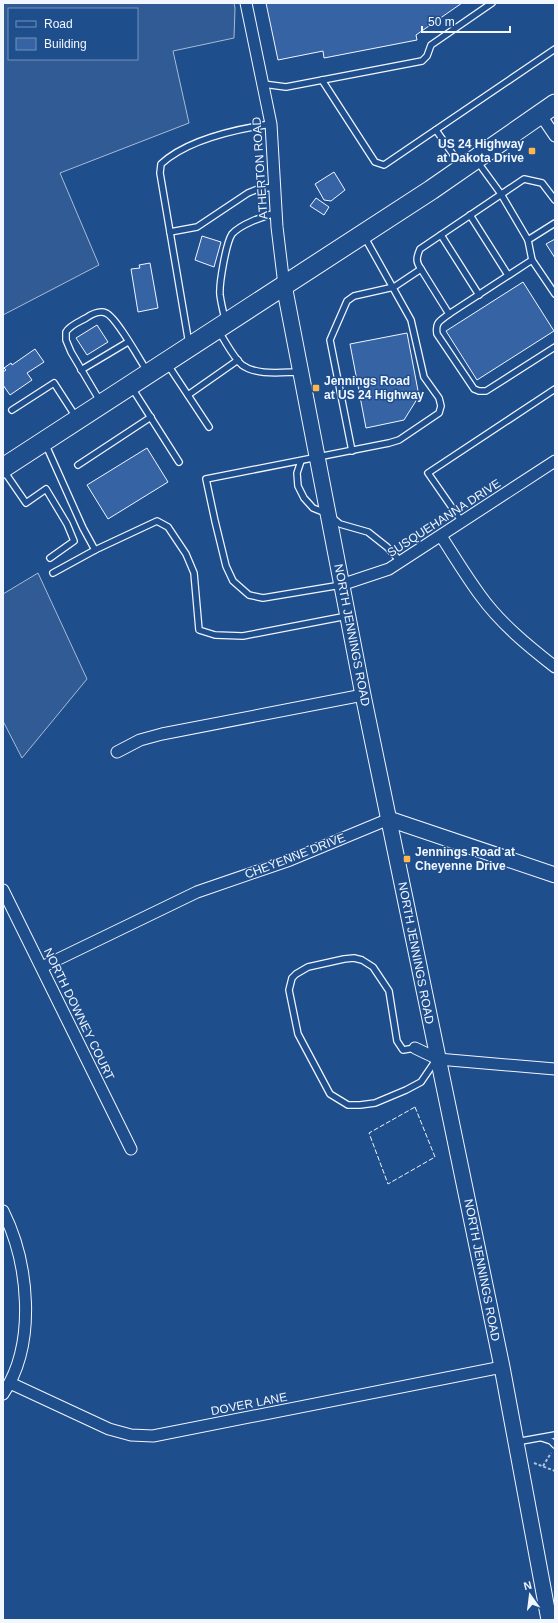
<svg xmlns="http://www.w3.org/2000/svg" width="558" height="1623" font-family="Arial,sans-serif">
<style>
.built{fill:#305b95;stroke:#a8bbd7;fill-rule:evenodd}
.building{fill:#3563a3;stroke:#f2f6ff}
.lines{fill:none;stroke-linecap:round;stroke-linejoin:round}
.lane-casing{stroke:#f2f6ff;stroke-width:8}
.street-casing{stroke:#f2f6ff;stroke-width:13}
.secondary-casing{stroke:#f2f6ff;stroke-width:17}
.highway-casing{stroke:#f2f6ff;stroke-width:21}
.path{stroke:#b3c4dc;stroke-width:2;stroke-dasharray:3 2;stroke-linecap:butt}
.lane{stroke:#1f4e8c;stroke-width:5.5}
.street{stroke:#1f4e8c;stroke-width:11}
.secondary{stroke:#1f4e8c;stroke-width:15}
.highway{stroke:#1f4e8c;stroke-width:19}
.fence{stroke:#f2f6ff;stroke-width:1;stroke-dasharray:5 2;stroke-linecap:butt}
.poi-dot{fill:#ffb74d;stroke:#1f4e8c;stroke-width:1.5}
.labels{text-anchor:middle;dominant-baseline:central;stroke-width:3;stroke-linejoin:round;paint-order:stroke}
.poi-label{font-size:12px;font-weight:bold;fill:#f2f6ff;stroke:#1f4e8c;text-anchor:start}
.street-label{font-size:12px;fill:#f2f6ff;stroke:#1f4e8c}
</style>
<rect width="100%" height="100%" fill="#1f4e8c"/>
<g class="built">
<path d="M3,3H234L235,8L234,38L173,51L189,123L60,173L99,265L3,315ZM9,9H137V59H9Z"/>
<path d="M38,573L87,679L22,758L3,721V594Z"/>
</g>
<g class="building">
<path d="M266,3H462L416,35L417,40L324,58L323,51L278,60Z"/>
<path d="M334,172L345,190L331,201L324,200L315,184Z"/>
<path d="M316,198L329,207L324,215L310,206Z"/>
<path d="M202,236L221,242L214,267L195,260Z"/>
<path d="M555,239V258L546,244Z"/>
<path d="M150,263L158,308L138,312L131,269L140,268L139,265Z"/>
<path d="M523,282L554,331L477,380L446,331Z"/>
<path d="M97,325L108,342L87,355L76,338Z"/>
<path d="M407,333L419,396L404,420L366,428L350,344Z"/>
<path d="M35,349L44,362L27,373L32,380L10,395L3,385V372L6,370L4,368L11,363L12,365Z"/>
<path d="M147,448L168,482L108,519L87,485Z"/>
</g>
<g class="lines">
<defs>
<g id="lane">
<path d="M322,80L375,162L384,165L555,49"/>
<path d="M263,84L286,87L422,61L427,56L431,45L492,3"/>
<path d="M436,130L461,166"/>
<path d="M477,161L501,194L528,240L532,260L555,294"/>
<path d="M470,215L508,275"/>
<path d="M170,232L197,227L248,193L258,189L275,187"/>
<path d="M441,235L479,295"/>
<path d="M528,240L555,223"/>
<path d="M421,269L449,314C440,321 435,322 437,334L474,389L479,391H486L555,347"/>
<path d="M449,314L532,260"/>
<path d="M225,319C223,311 221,303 220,295C219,284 226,243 232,234C241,224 264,216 276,213"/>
<path d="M219,332C226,342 233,357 242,365C257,376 283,372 300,372"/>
<path d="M189,344L160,173L161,164C187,140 237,129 271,124"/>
<path d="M168,365L209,427"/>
<path d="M81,370L128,342"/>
<path d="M132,388L179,462"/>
<path d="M188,395L238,360"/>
<path d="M100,401L71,352L66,340V332C70,325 79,322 86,318C92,314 99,310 106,313C116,317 140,360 147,371"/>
<path d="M12,410L54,383L76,417"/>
<path d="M45,443L83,528L95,550L157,521L168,527L186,554L194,573L199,630L215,635L243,636L347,616"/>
<path d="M352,451L330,340L347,301L354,296L394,287L421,269C416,262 416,258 420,249L524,179L542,183L555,200"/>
<path d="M301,461L297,473L298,486L304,498L313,508L328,514L340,524L368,532L387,547L401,562"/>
<path d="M78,465L151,417"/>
<path d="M4,471L26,503L46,489L67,524L74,541L50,558"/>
<path d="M462,522L428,473L555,389"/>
<path d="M53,573L95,550"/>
<path d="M341,585L263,598L249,595L233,581L226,566L215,521L206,479L389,443L399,440L439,413L441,406L439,398L424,377L411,320L364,236"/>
<path d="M415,1048L403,1050L397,1041L389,991L373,967L362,960L354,958L344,959L308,967L296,974L292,978L289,990L298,1034L330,1094L348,1105H360L375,1103L406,1090L421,1082L436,1060"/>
<path d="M542,1438L551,1441L555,1445"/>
<path d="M516,1442L555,1435"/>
</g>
<g id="street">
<path d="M246,3L271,124L277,227L284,285"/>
<path d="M540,114L555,136"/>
<path d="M441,536C454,556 466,576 480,595C500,623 528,646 555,667"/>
<path d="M341,585L389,569L555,461"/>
<path d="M117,752L140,740L162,734L363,695"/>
<path d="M3,890L131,1149"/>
<path d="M42,967L197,892L290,860L389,819"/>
<path d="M415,1048L438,1059L555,1069"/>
<path d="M3,1211C29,1263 37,1344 3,1394"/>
<path d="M10,1383L109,1429L131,1435L153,1436L502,1367"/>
</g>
<g id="secondary">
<path d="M284,285L363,695L502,1367L549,1620"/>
<path d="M389,819L555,875"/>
</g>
<path id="highway" d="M3,468L431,190L555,104"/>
</defs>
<use href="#lane" class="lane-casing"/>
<use href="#street" class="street-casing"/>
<use href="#secondary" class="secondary-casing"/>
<use href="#highway" class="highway-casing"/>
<g class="path">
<path d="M534,1463L555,1471"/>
<path d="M543,1466L551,1453"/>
</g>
<use href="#lane" class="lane"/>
<use href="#street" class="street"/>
<use href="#secondary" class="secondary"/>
<use href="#highway" class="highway"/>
<path class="fence" d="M415,1107L435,1157L388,1184L369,1133Z"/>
</g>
<g class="poi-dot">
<rect x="528" y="147" width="8" height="8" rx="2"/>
<rect x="312" y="384" width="8" height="8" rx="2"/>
<rect x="403" y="855" width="8" height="8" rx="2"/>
</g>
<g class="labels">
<g class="poi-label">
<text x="524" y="144" text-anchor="end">US 24 Highway<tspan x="524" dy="14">at Dakota Drive</tspan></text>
<text x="324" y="381">Jennings Road<tspan x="324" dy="14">at US 24 Highway</tspan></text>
<text x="415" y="852">Jennings Road at<tspan x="415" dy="14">Cheyenne Drive</tspan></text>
</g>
<g class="street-label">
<text transform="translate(260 168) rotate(-94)">ATHERTON ROAD</text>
<text transform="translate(444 518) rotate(-33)">SUSQUEHANNA DRIVE</text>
<text transform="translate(352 635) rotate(79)">NORTH JENNINGS ROAD</text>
<text transform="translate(295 856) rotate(-21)">CHEYENNE DRIVE</text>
<text transform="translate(416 953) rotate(79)">NORTH JENNINGS ROAD</text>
<text transform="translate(79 1014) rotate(64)">NORTH DOWNEY COURT</text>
<text transform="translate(482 1270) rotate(79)">NORTH JENNINGS ROAD</text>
<text transform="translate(249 1404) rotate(-11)">DOVER LANE</text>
</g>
</g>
<rect width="558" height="1623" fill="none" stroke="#f2f6ff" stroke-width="8"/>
<rect x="8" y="8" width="130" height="52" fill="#1f4e8c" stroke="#7391ba"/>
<rect x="16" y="21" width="20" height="6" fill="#1f4e8c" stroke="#7391ba"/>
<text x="44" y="28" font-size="12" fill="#f2f6ff">Road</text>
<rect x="16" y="38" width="20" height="12" fill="#3563a3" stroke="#7391ba"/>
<text x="44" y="48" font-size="12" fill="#f2f6ff">Building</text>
<g transform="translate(530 1595) rotate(346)" stroke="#1f4e8c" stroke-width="3" paint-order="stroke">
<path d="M0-3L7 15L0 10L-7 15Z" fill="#f2f6ff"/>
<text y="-6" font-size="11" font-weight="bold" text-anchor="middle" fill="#f2f6ff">N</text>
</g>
<path d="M422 26v6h88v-6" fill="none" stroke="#f2f6ff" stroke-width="2"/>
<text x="428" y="26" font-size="12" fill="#f2f6ff" stroke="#1f4e8c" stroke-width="3" paint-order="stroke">50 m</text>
</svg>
